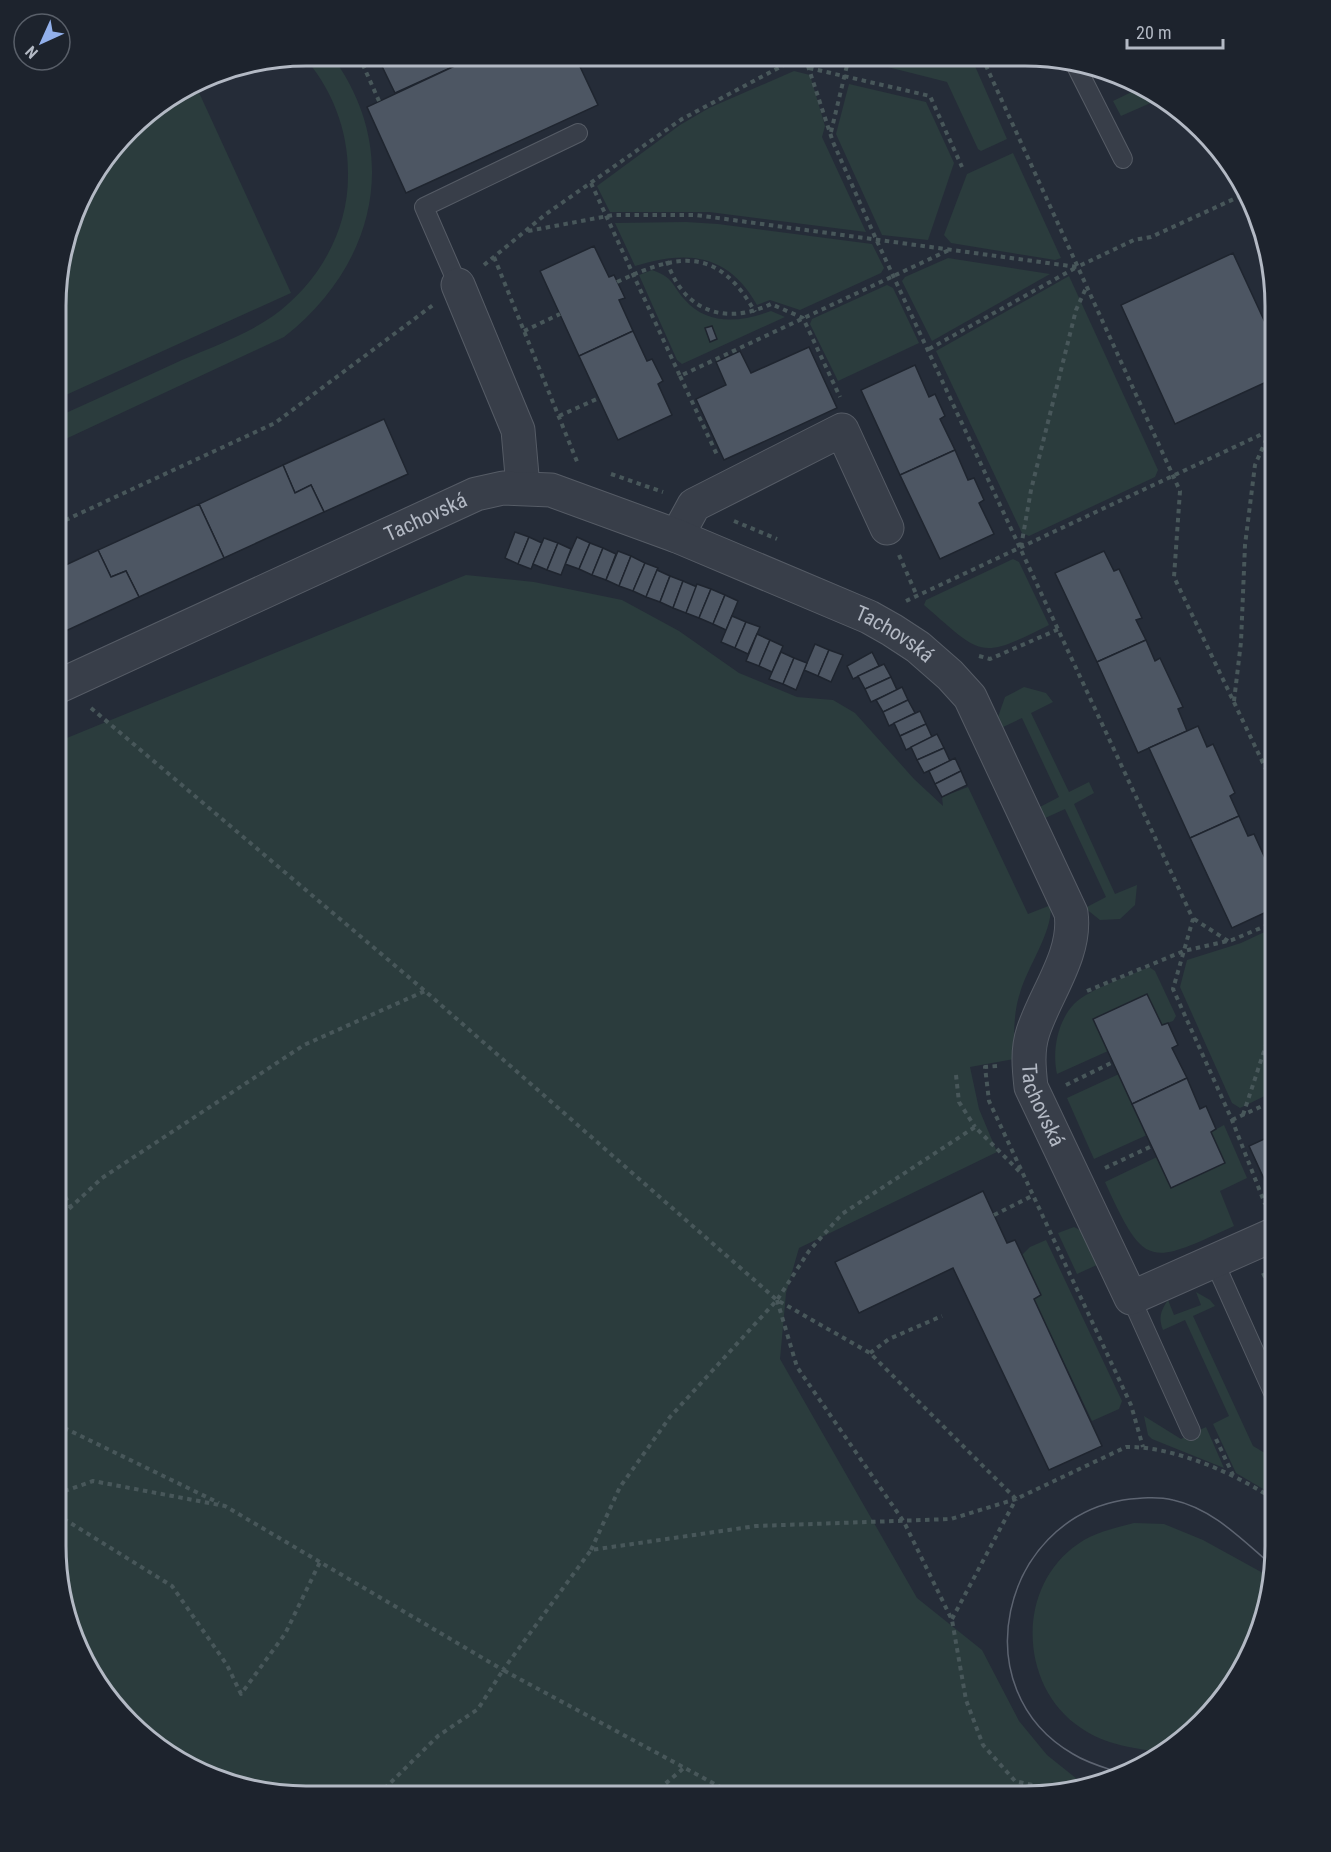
<svg xmlns="http://www.w3.org/2000/svg" width="1331" height="1852" font-family="'Roboto Condensed',sans-serif">
<style>
.green{fill:#2b3c3d}
.building{fill:#4d5663;stroke:#1f252f;stroke-width:1.5}
.lines{fill:none;stroke-linecap:round;stroke-linejoin:round}
.lane-casing{stroke:#565c66;stroke-width:20}
.street-casing{stroke:#565c66;stroke-width:35}
.path{stroke:#48575a;stroke-width:4;stroke-dasharray:4.5 4.5;stroke-linecap:butt}
.lane{stroke:#383e49;stroke-width:18}
.street{stroke:#383e49;stroke-width:33}
.tram{stroke:#5d6471;stroke-width:1.5}
.labels{text-anchor:middle;dominant-baseline:central;stroke-width:4.5;stroke-linejoin:round;paint-order:stroke}
.street-label{font-size:21px;fill:#b3b9c4;stroke:#1d232d}
.rim{fill:none;stroke:#b3b9c4;stroke-width:3}
</style>
<rect width="100%" height="100%" fill="#252c38"/>
<g class="green">
<path d="M303,56H332C403,153 375,266 284,337L57,443V417C99,398 141,379 182,360C212,347 246,335 273,316C319,283 349,230 348,173C348,130 332,88 303,56Z"/>
<path d="M861,57H971L1007,139L981,151L978,149L947,82L860,60Z"/>
<path d="M794,71L810,75L825,126L822,137L866,232L709,212H610L597,186L680,125L709,108Z"/>
<path d="M849,84L926,102L954,163L928,240L882,235L836,134Z"/>
<path d="M196,86L291,293L57,399L58,273L89,181L141,117Z"/>
<path d="M1142,87L1162,98L1121,116L1113,101Z"/>
<path d="M1013,153L1061,258L1055,260L951,243L944,235L967,174Z"/>
<path d="M686,222L718,224L872,244L884,268L881,273L800,310L770,300L757,305C728,253 687,250 635,266L615,223Z"/>
<path d="M948,258L1050,274L932,341L902,281L905,277Z"/>
<path d="M652,270C675,278 671,285 685,300C708,326 741,322 771,311L785,317L682,364L677,360L639,275Z"/>
<path d="M1069,276L1158,470L1155,477L1029,536L1022,533L936,351Z"/>
<path d="M887,285L893,288L919,343L838,381L810,324L812,319Z"/>
<path d="M1013,559L1019,562L1049,625C978,661 982,655 924,605L926,600Z"/>
<path d="M466,575L534,582L622,600L679,631L739,673L797,697L833,700L855,713L914,779L943,806L942,797L968,787L1028,914L1051,905C1052,934 1028,965 1020,993C1013,1014 1014,1037 1014,1059L970,1067L979,1109L997,1152L799,1248L786,1293L780,1359L917,1598L982,1650L1019,1721L1047,1755L1082,1783L1026,1796L273,1794L166,1754L117,1711L81,1657L56,1547L57,742Z"/>
<path d="M1024,687L1046,693L1053,702L1031,713L1069,792L1089,782L1094,793L1074,804L1115,894L1137,885L1135,905L1120,919L1100,920L1085,908L1106,897L1065,809L1043,819L1038,808L1059,797L1022,718L1001,728L998,717L1005,697Z"/>
<path d="M1275,927V1091L1240,1108L1232,1103L1180,987L1187,960L1241,943Z"/>
<path d="M1149,967L1155,971L1176,1016L1173,1021L1162,1025L1147,994L1094,1019L1108,1051L1057,1074C1052,1052 1057,1022 1074,1004C1089,989 1129,976 1149,967Z"/>
<path d="M1119,1074L1147,1135L1094,1159L1067,1098Z"/>
<path d="M1224,1125L1247,1178L1220,1191L1234,1226C1149,1265 1145,1270 1105,1182L1157,1157L1171,1188L1225,1163L1211,1132Z"/>
<path d="M1074,1227L1084,1232L1099,1264L1077,1274L1058,1233Z"/>
<path d="M1046,1240L1122,1401L1119,1409L1092,1421L1034,1299L1041,1295L1022,1255L1030,1247Z"/>
<path d="M1196,1292L1210,1300L1215,1306L1193,1316L1253,1446L1275,1459V1496L1236,1473L1213,1424L1229,1416L1185,1320L1163,1330C1158,1318 1161,1310 1168,1300L1174,1315L1201,1305Z"/>
<path d="M1144,1416L1181,1439L1206,1427L1224,1468L1152,1439L1148,1435Z"/>
<path d="M1134,1523L1164,1524L1203,1540L1272,1578C1269,1594 1267,1612 1262,1628C1244,1678 1208,1722 1164,1752C1136,1749 1105,1745 1081,1728C1019,1687 1015,1587 1078,1544C1095,1532 1115,1528 1134,1523Z"/>
</g>
<g class="building">
<path d="M377,56H469L470,59L395,93Z"/>
<path d="M476,56H575L598,105L406,193L367,107Z"/>
<path d="M594,246L609,277L614,275L625,298L619,300L633,331L579,356L540,271Z"/>
<path d="M1233,253L1275,344V378L1175,424L1121,305Z"/>
<path d="M712,326L717,339L710,342L705,328Z"/>
<path d="M633,331L647,361L652,359L663,381L658,384L672,415L618,440L579,356Z"/>
<path d="M809,347L837,408L724,460L696,399L726,385L716,362L740,351L751,373Z"/>
<path d="M915,365L929,397L935,394L945,416L940,419L955,450L900,475L861,390Z"/>
<path d="M384,419L408,474L324,512L311,485L295,493L283,465Z"/>
<path d="M955,450L968,480L974,478L984,500L979,503L994,534L940,559L900,475Z"/>
<path d="M283,465L295,493L311,485L324,512L224,558L199,504Z"/>
<path d="M199,504L224,558L139,597L126,571L111,577L98,550Z"/>
<path d="M515,532L529,537L518,564L505,558Z"/>
<path d="M529,537L542,543L531,569L518,564Z"/>
<path d="M577,537L590,543L579,569L565,564Z"/>
<path d="M544,538L558,543L547,570L533,564Z"/>
<path d="M558,543L571,549L561,575L547,570Z"/>
<path d="M590,543L603,548L592,575L579,569Z"/>
<path d="M603,548L616,554L606,580L592,575Z"/>
<path d="M98,550L111,577L126,571L139,597L57,635V569Z"/>
<path d="M618,551L631,556L619,586L606,580Z"/>
<path d="M1104,551L1114,571L1119,569L1142,618L1136,620L1146,640L1097,662L1055,573Z"/>
<path d="M631,556L645,563L633,591L619,586Z"/>
<path d="M645,563L658,568L646,597L633,591Z"/>
<path d="M657,570L670,576L660,602L646,597Z"/>
<path d="M670,576L683,581L673,608L660,602Z"/>
<path d="M683,581L697,587L686,613L673,608Z"/>
<path d="M697,584L711,589L699,618L686,613Z"/>
<path d="M711,589L725,595L713,624L699,618Z"/>
<path d="M725,595L738,601L726,630L713,624Z"/>
<path d="M732,616L746,622L735,648L721,642Z"/>
<path d="M746,622L760,627L748,654L735,648Z"/>
<path d="M757,634L770,640L759,666L746,661Z"/>
<path d="M770,640L783,646L772,672L759,666Z"/>
<path d="M1146,640L1155,661L1160,658L1183,707L1178,709L1187,731L1138,753L1097,662Z"/>
<path d="M815,644L829,650L818,676L804,670Z"/>
<path d="M829,650L843,655L831,682L818,676Z"/>
<path d="M781,652L794,658L783,684L769,679Z"/>
<path d="M872,652L879,666L853,679L847,666Z"/>
<path d="M794,658L807,663L796,690L783,684Z"/>
<path d="M884,664L891,677L865,689L858,676Z"/>
<path d="M891,677L897,690L871,702L865,689Z"/>
<path d="M902,687L908,700L883,712L876,700Z"/>
<path d="M908,700L915,713L889,726L883,712Z"/>
<path d="M920,711L926,724L900,736L894,723Z"/>
<path d="M926,724L932,737L906,750L900,736Z"/>
<path d="M1198,726L1207,747L1213,744L1235,793L1230,796L1239,816L1190,838L1149,748Z"/>
<path d="M937,734L944,748L917,760L911,747Z"/>
<path d="M944,748L950,761L924,773L917,760Z"/>
<path d="M955,758L961,771L935,784L929,771Z"/>
<path d="M961,771L967,785L942,797L935,784Z"/>
<path d="M1239,816L1248,836L1254,834L1275,880L1271,885L1275,894V908L1232,928L1190,838Z"/>
<path d="M1147,994L1162,1025L1168,1023L1178,1045L1172,1048L1187,1078L1132,1104L1093,1019Z"/>
<path d="M1187,1078L1200,1109L1206,1106L1216,1129L1211,1132L1225,1163L1171,1188L1132,1104Z"/>
<path d="M1275,1134V1203L1249,1146Z"/>
<path d="M983,1191L1007,1243L1015,1240L1041,1295L1034,1299L1102,1446L1049,1470L953,1268L859,1313L835,1262Z"/>
</g>
<g class="lines">
<defs>
<g id="lane">
<path d="M1074,62L1123,159"/>
<path d="M458,285L424,207L578,133"/>
<path d="M1214,1261L1275,1397"/>
<path d="M1131,1298L1191,1431"/>
</g>
<g id="street">
<path d="M458,285L518,430L523,487"/>
<path d="M677,536L694,505L842,430L887,528"/>
<path id="s1" d="M57,687L476,494L503,488L551,490L677,536L869,617L892,630L918,647L950,675L970,697L1071,913C1077,954 1045,994 1033,1032C1027,1050 1029,1069 1031,1087L1131,1298L1275,1234"/>
</g>
</defs>
<use href="#lane" class="lane-casing"/>
<use href="#street" class="street-casing"/>
<g class="path">
<path d="M359,56L379,101"/>
<path d="M805,57L833,142L876,239L1193,919L1173,989L1232,1120L1265,1204"/>
<path d="M982,57L1180,491L1174,577L1275,788"/>
<path d="M809,68L930,96L962,167"/>
<path d="M1147,90L1153,102"/>
<path d="M831,132L849,57"/>
<path d="M591,183L680,376L949,250"/>
<path d="M528,231L613,215H696L1077,267L1134,240L1151,237L1247,193"/>
<path d="M494,257L578,464"/>
<path d="M667,261C683,311 725,326 771,304L803,318L840,397"/>
<path d="M484,265L546,214L682,119L799,57"/>
<path d="M617,282C678,253 718,246 755,312"/>
<path d="M524,331L560,314"/>
<path d="M929,349L1077,267"/>
<path d="M680,376L718,457"/>
<path d="M559,416L599,398"/>
<path d="M611,474L663,492"/>
<path d="M734,521L777,539"/>
<path d="M57,524L275,423L433,305"/>
<path d="M1021,547L1031,490L1076,310L1086,288"/>
<path d="M899,555L917,596"/>
<path d="M906,601L1275,428"/>
<path d="M979,656L990,659L1059,629"/>
<path d="M1234,701L1241,642L1245,545L1255,465L1270,431"/>
<path d="M91,708L425,991L777,1300L870,1353L1016,1499L1126,1447C1174,1446 1236,1474 1275,1500"/>
<path d="M57,834L63,826V718"/>
<path d="M1194,919L1228,941"/>
<path d="M1087,991L1184,951L1232,940L1275,922"/>
<path d="M997,1066L985,1067L989,1101L1131,1405L1143,1447"/>
<path d="M956,1075L959,1102L975,1127"/>
<path d="M1066,1085L1113,1062"/>
<path d="M1243,1115L1275,1018"/>
<path d="M1232,1120L1275,1100"/>
<path d="M1105,1168L1152,1146"/>
<path d="M56,1181L71,1207"/>
<path d="M994,1215L1032,1196"/>
<path d="M56,1221L102,1178L304,1045L425,991"/>
<path d="M1263,1273L1275,1298"/>
<path d="M777,1300L797,1367L904,1522L952,1620L966,1700L983,1745L1015,1781L1054,1790"/>
<path d="M870,1353L889,1339L942,1316"/>
<path d="M56,1424L219,1503"/>
<path d="M1216,1439L1233,1475"/>
<path d="M56,1494L93,1481L225,1506L503,1670L591,1550L756,1526L951,1519L1016,1499"/>
<path d="M56,1514L172,1586L227,1665L241,1694L285,1634L320,1562"/>
<path d="M591,1550L620,1487L670,1417L777,1300L809,1251L842,1214L975,1127L1021,1173"/>
<path d="M952,1619L1016,1499"/>
<path d="M378,1795L438,1736L478,1709L503,1670L722,1788L798,1796"/>
<path d="M652,1795L685,1767"/>
</g>
<use href="#lane" class="lane"/>
<use href="#street" class="street"/>
<path class="tram" d="M1124,1774C1106,1768 1089,1764 1073,1754C962,1690 1001,1521 1123,1500C1139,1498 1157,1496 1173,1500C1214,1509 1243,1541 1274,1567"/>
</g>
<g class="labels">
<g class="street-label">
<text stroke="none"><textPath href="#s1" startOffset="406">Tachovská</textPath></text>
<text stroke="none"><textPath href="#s1" startOffset="910">Tachovská</textPath></text>
<text stroke="none"><textPath href="#s1" startOffset="1450">Tachovská</textPath></text>
</g>
</g>
<path d="M0 0H1331V1852H0ZM306 66H1025A240 240 0 0 1 1265 306V1546A240 240 0 0 1 1025 1786H306A240 240 0 0 1 66 1546V306A240 240 0 0 1 306 66Z" fill="#1d232d" fill-rule="evenodd"/>
<path class="rim" d="M306 66H1025A240 240 0 0 1 1265 306V1546A240 240 0 0 1 1025 1786H306A240 240 0 0 1 66 1546V306A240 240 0 0 1 306 66Z"/>
<g transform="translate(42 42) rotate(225)"><circle r="28" fill="#1d232d" stroke="#595f69" stroke-width="1.5"/>
<path d="M0-4.5L10 22L0 15L-10 22Z" fill="#92b0eb"/>
<text y="-9" font-size="16" font-weight="bold" text-anchor="middle" fill="#b3b9c4">N</text>
</g>
<path d="M1127 39v9h96v-9" fill="none" stroke="#b3b9c4" stroke-width="3"/>
<text x="1136" y="39" font-size="18" fill="#b3b9c4" stroke="#1d232d" stroke-width="4.5" paint-order="stroke">20 m</text>
</svg>
